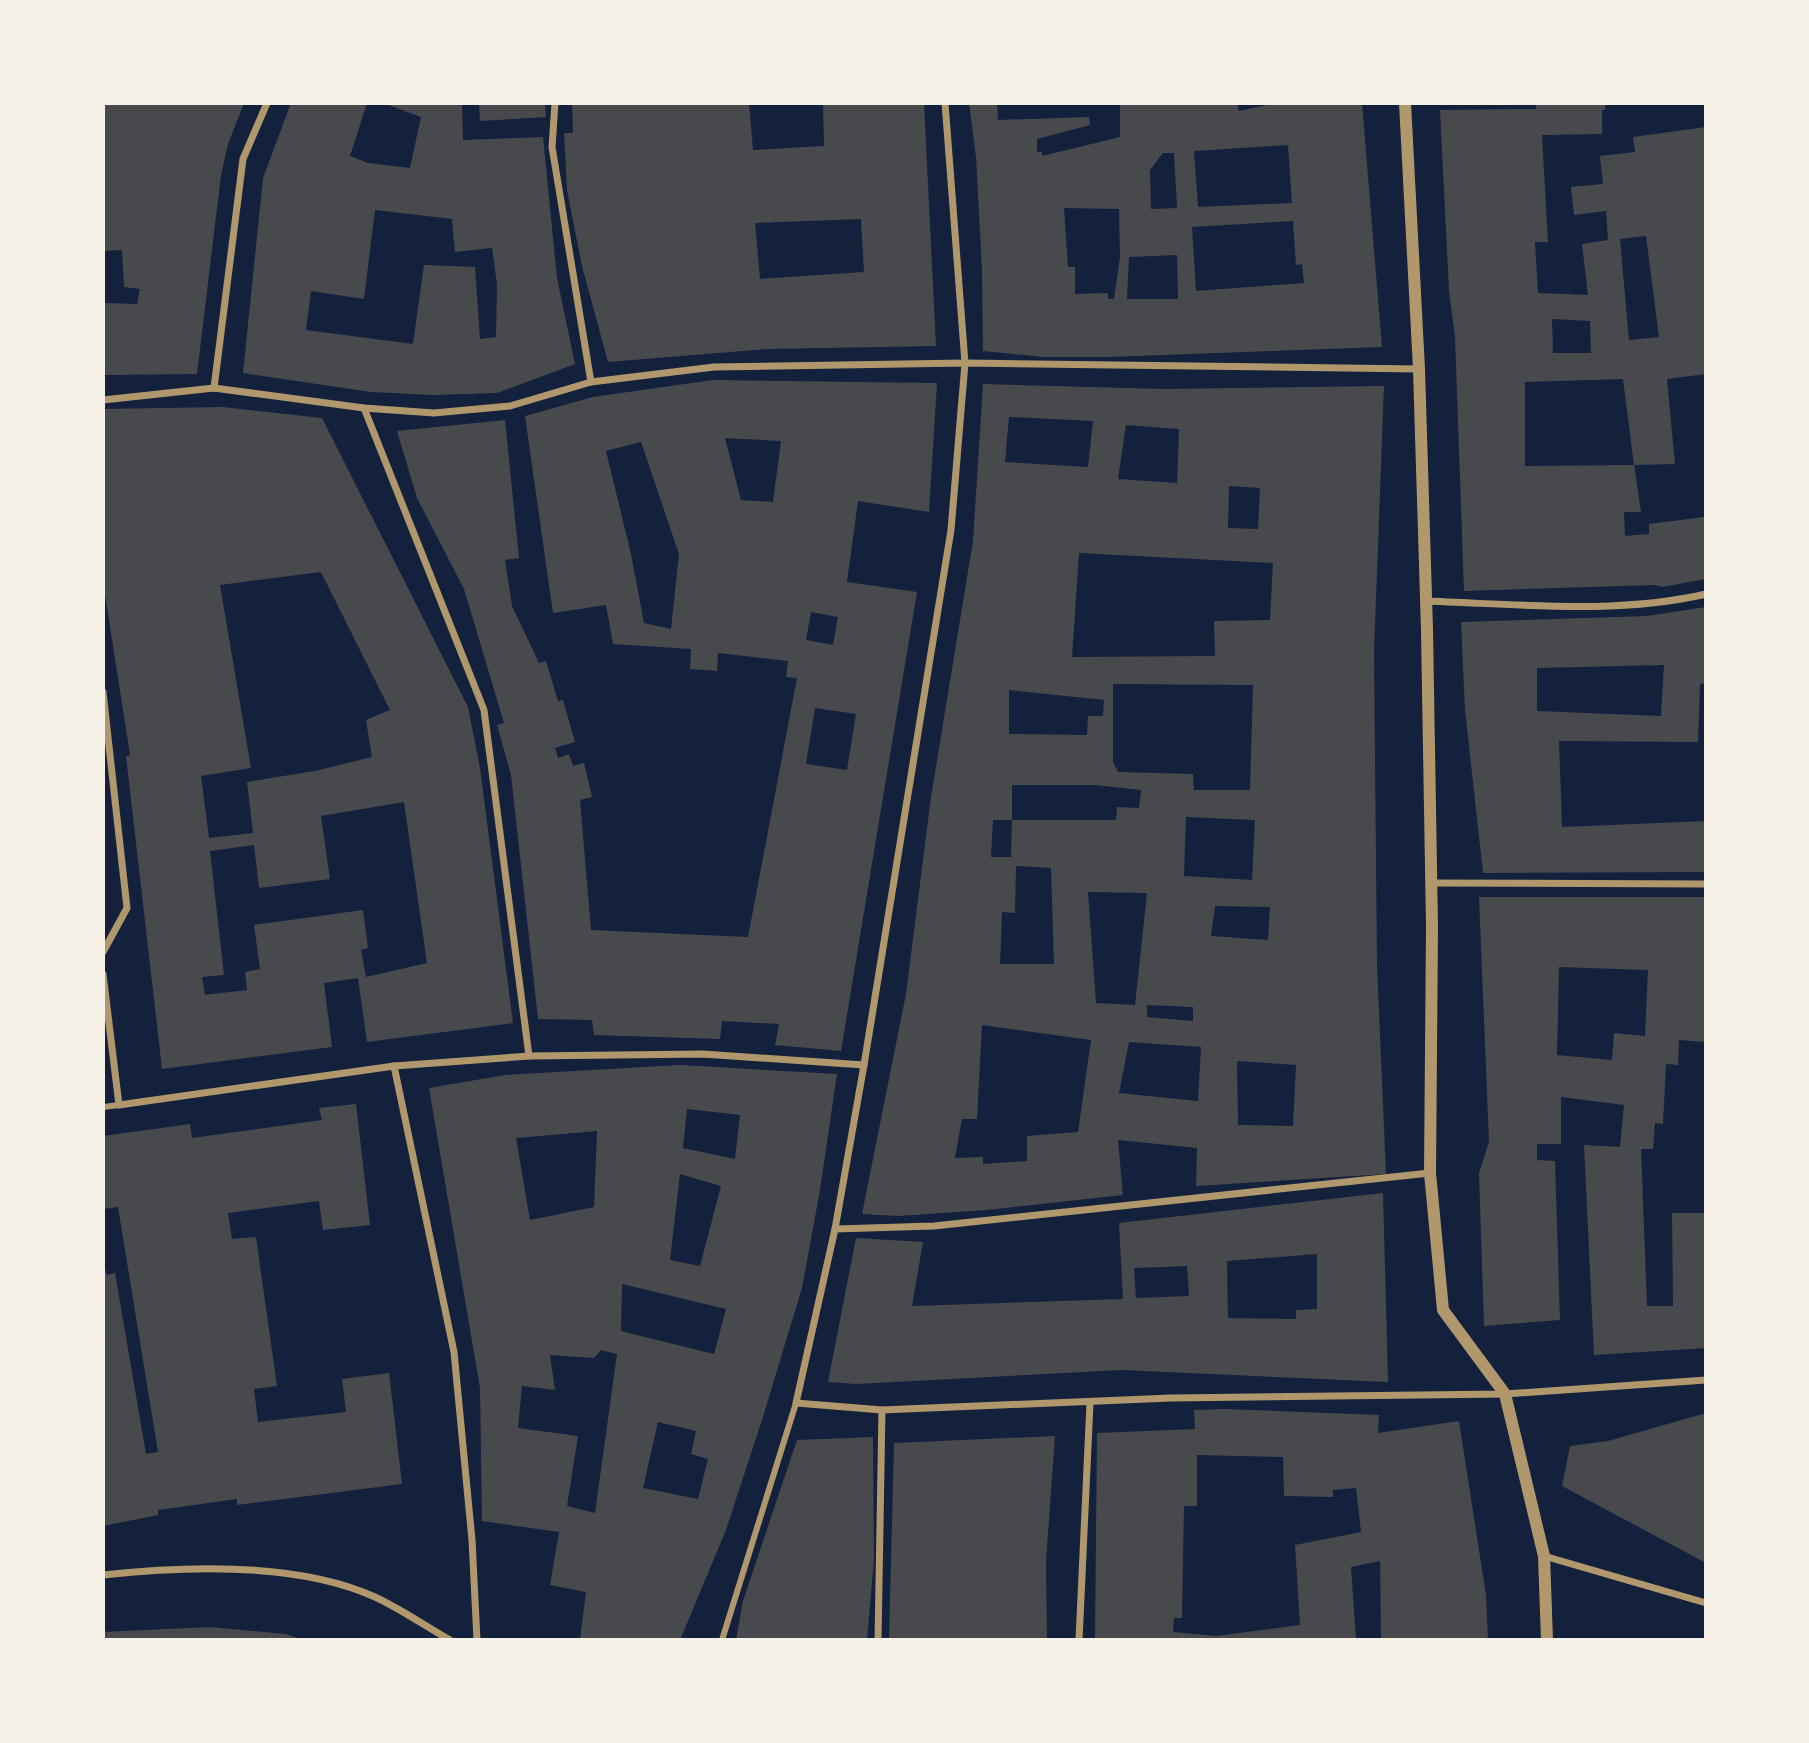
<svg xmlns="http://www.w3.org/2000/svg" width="1809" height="1743" font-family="'Alegreya Sans',sans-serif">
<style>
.building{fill:#48494c;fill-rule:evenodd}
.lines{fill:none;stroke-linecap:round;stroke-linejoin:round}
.pedestrian{stroke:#b1986c;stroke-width:6}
.minor{stroke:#b1986c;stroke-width:7}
.tertiary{stroke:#b1986c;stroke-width:12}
</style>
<rect width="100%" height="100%" fill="#14213d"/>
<g class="building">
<path d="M103,103H244L228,144L221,175L197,374L103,375V303L137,304L140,289L124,287L122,250L103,251Z"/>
<path d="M291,103H367L350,156L368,163L410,168L421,117L383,103H462L463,140L543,137L557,278L575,364L497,393L432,395L371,392L243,373L263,178ZM375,210L452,219L455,252L492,248L497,284L496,337L480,339L475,267L424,265L413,344L306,330L311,291L364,299Z"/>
<path d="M479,103H545L546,117L480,121Z"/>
<path d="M572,103H749L753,150L824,146L823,103H924L936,346L767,349L608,362L582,266L567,190L564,133H573ZM861,219L864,272L760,279L755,223Z"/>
<path d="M969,103H997L998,120L1089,117L1090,125L1037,139V152H1042V156L1120,137V103H1237L1239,111L1277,103H1362L1382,347L1108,357H1044L983,351L982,270L976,157ZM1288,145L1292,203L1198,207L1194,151ZM1163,153H1174L1177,208L1151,209L1150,170ZM1064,208L1119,209L1120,257L1114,299H1108V293L1075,294V267H1068ZM1293,221L1296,265L1302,264L1304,283L1196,291L1192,227ZM1177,255L1178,299H1127L1129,257Z"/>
<path d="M1536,103H1605V110H1602V134L1542,135L1548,242H1535L1538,293L1588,295L1582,244L1608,240L1606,211L1574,215L1571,187L1603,184L1600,156L1635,152L1633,137L1706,127V374L1667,379L1675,464L1634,465L1641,512H1624L1625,536L1649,534V524L1704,517L1706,579L1662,587L1655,585L1464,591L1455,337L1449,291L1440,110L1536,109ZM1646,236L1659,337L1629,340L1620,239ZM1552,319L1590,321L1591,353H1553ZM1623,379L1634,465L1525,466V382Z"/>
<path d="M713,380L937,383L929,512L858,501L847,582L917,592L841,1051L775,1045L779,1024L722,1021L720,1039L594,1035L592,1020L538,1019L511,775L497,725L504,723L464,589L417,498L397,431L505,420L519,558L505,560L512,606L539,663L546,661L558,701L563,700L575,742L555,748L558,758L569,754L573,766L584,763L592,797L580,800L591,930L748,937L797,678L786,677L788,661L718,653L717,671L690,669L691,649L613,644L606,605L553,613L525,416L593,397ZM725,438L781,441L773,502L741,500ZM641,442L679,554L671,629L644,623L631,554L606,451ZM811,612L838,617L833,645L806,640ZM815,708L856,714L847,770L806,764Z"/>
<path d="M983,384L1164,389L1384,386L1374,651L1377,965L1386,1174L1196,1186L1197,1148L1118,1140L1123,1195L987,1210L898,1216L862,1214L906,994L931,797L973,541ZM1009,417L1093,421L1088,467L1005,462ZM1126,425L1179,429L1177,483L1118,479ZM1229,486L1260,488L1258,529L1228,528ZM1079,553L1273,563L1270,620L1214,621L1215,656L1072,657ZM1113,684L1253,685L1250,790H1194L1193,774L1118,772L1113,762ZM1009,690L1104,700L1103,716H1088L1087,735L1009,734ZM1012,785H1095L1141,790L1139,808L1117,807L1116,820H1012L1011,857H991L993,820H1012ZM1186,817L1255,820L1252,880L1184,876ZM1016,866L1051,868L1054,964H1000L1002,912L1015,913ZM1088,892L1147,893L1135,1005L1096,1003ZM1215,906L1270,907L1268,940L1211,936ZM1147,1005L1193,1007V1021L1147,1017ZM982,1025L1091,1040L1078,1132L1027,1136V1161L983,1164V1157L955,1158L962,1119H977ZM1129,1042L1201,1047L1198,1101L1119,1093ZM1237,1061L1296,1065L1293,1126L1238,1125Z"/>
<path d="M223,407L322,418L468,707L480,768L513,1023L367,1042L358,978L324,983L332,1047L162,1069L126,756L130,755L103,582V409ZM321,572L390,710L366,720L372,757L315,771L247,782L253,833L209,838L201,776L251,768L220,585ZM404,802L427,963L366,977L361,950L368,948L363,910L254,925L260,969L245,972L247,990L205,995L202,977L224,975L210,851L254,845L259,888L330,879L321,816Z"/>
<path d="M1706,607V683L1700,684L1698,742L1559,741L1562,827L1706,821V872L1483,873L1465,710L1461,622L1647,616ZM1664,665L1661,716L1537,711V668Z"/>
<path d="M1479,897H1706V1042L1679,1040L1678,1065L1666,1064L1663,1124L1655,1123L1653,1149H1641L1647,1306H1673L1672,1213H1706V1348L1594,1355L1584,1145L1620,1147L1624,1105L1561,1097V1144H1537V1160L1555,1161L1560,1320L1484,1326L1479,1173L1489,1142ZM1559,967L1648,970L1645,1036L1614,1033L1612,1060L1557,1055Z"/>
<path d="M680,1065L837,1074L820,1190L802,1288L762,1420L726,1530L680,1640H580L586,1592L550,1585L559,1532L482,1521L480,1388L429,1088L505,1075ZM687,1109L740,1115L735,1159L683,1148ZM597,1131L594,1207L530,1220L516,1138ZM680,1174L721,1186L700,1266L670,1260ZM622,1284L726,1309L714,1354L621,1331ZM601,1350L617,1354L595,1513L567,1506L578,1436L518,1428L522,1386L555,1390L550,1355L594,1358ZM658,1422L696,1431L691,1454L708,1459L698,1499L643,1488Z"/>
<path d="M356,1104L370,1225L323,1230L319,1201L228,1213L232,1239L256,1237L277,1386L254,1389L258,1422L346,1412L342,1379L389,1373L402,1484L237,1505V1499L158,1510V1515L103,1526V1263L107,1275L115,1273L146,1454L158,1452L118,1207L103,1209V1136L190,1124L192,1138L322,1120L319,1108Z"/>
<path d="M1383,1193L1388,1382L1122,1370L856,1384L828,1382L856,1238L923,1242L912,1306L1123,1299L1119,1223ZM1317,1254V1309L1296,1310V1319L1228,1318L1227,1261ZM1187,1266L1189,1296L1136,1298L1134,1268Z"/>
<path d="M1226,1409L1379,1415L1378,1433L1459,1421L1486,1595L1488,1640H1381L1380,1561L1351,1567L1356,1640H1095L1097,1433L1195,1429L1194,1410ZM1197,1455L1283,1457L1284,1496L1333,1497V1490L1356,1488L1361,1532L1295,1545L1300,1625L1216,1636L1173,1632L1174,1618H1182L1184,1506H1197Z"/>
<path d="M1706,1413V1563L1562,1486L1570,1446L1608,1441Z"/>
<path d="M1055,1436L1046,1561L1047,1640H889L894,1443Z"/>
<path d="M873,1437L874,1560L867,1640H736L743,1601L797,1440Z"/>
<path d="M210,1627L286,1634L303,1640H103V1632Z"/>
</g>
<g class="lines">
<g class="pedestrian">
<path d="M103,1107L119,1105"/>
<path d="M722,1640L796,1403"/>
</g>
<g class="minor">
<path d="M555,103L552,147L591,382"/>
<path d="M945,103L965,363L951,530L864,1065L835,1229L796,1403L882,1410L1171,1398L1505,1394L1706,1380"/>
<path d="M214,388L243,159L267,103"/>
<path d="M103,400L214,388L364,408L434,413L510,406L591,382L714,367L965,363L1419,369"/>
<path d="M364,408L484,710L529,1056"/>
<path d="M1425,601C1517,604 1616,615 1706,594"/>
<path d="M103,692L127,908L103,952"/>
<path d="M1430,883L1706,884"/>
<path d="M103,974L119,1105L394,1066L529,1056L703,1054L864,1065"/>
<path d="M394,1066L454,1352L472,1540L477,1640"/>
<path d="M835,1229L934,1226L1430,1173"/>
<path d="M1544,1556L1706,1603"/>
<path d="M103,1575C186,1566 298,1562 375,1597C401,1609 425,1626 450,1640"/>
<path d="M878,1640L882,1410"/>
<path d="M1079,1640L1090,1403"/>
</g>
<path class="tertiary" d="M1405,103L1419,369L1427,630L1432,927L1430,1173L1443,1310L1505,1394L1544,1556L1547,1640"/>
</g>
<rect width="1809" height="1743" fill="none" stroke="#f6f1e7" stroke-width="210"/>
</svg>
